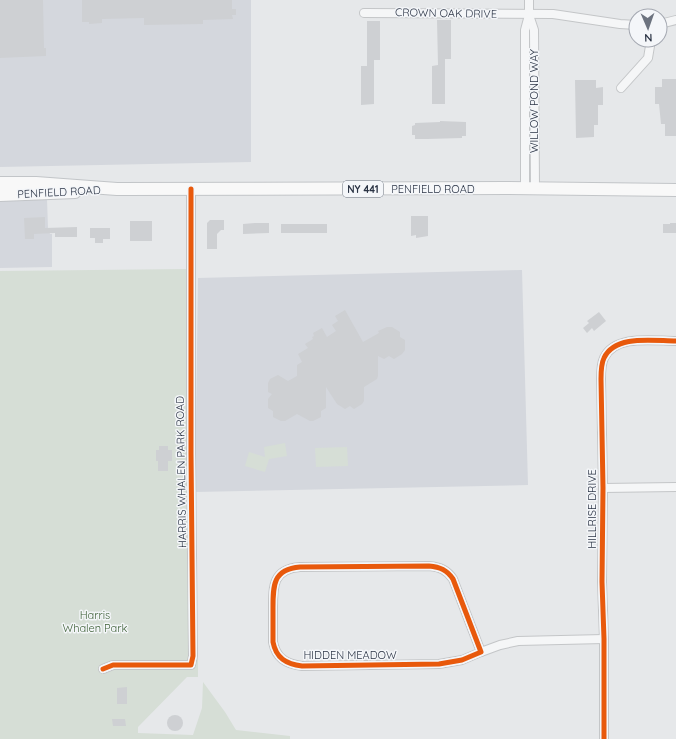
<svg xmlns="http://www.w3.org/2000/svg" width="676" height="739" font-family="Quicksand,sans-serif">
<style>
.built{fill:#d4d7dd}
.green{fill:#d6ded6}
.building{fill:#ced0d3}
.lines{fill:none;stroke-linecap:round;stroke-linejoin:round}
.street-casing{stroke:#c4c6c8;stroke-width:10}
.primary-casing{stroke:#c2c5c8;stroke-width:14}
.street{stroke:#f5f6f7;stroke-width:8}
.primary{stroke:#f8f8f8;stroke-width:12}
.cycleway-casing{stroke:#f4f6f9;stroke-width:8}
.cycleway{stroke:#e8590c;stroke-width:5}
.labels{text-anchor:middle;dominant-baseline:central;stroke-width:3;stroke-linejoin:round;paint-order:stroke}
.shield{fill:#f4f6f9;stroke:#676e7b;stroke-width:1}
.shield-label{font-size:10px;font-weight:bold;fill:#2b3445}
.street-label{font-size:11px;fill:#2b3445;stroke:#f4f6f9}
.park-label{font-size:11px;fill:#3f6138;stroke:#f4f6f9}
</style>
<rect width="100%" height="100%" fill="#e6e8ea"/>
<g class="built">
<path d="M0,0H251V162L0,167Z"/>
<path d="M47,199L48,228L50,234H52V267L0,268V200Z"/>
<path d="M522,270L528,485L195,492L198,278Z"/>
</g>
<g class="green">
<path d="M186,269L190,653H198V677H187L138,727V733L193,735L202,708L203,682L225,712L236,730L290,736V739H0V271Z"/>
<path d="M285,443L287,456L269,459L265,472L245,466L249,452L265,457L264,447Z"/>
<path d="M347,447L348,466L316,467L315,448Z"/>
</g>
<g class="building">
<path d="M0,0H43L44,48H46V56L0,58Z"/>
<path d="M82,0H232V9H236V15H232L233,19L203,20V24L144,25V18L102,19V23L89,24V22H82Z"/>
<path d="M437,20H451V59H445V104H432V66L438,65Z"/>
<path d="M367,21H380V60H374V104L361,105V66H367Z"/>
<path d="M662,79H676V136H665V124H661L659,104H655V87H662Z"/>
<path d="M575,80H596V88L603,87V105H598V125H594V137L576,138Z"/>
<path d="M440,121L466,122V136H462V138L427,139H415V135H412V126L415,125V123L440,122Z"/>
<path d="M411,216H428V236L416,238V235L411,236Z"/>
<path d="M45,217V228L77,227V237H55V233L34,234V239H25L24,218Z"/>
<path d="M210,220H224V230H221L217,234V249H207V223Z"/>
<rect x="130" y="221" width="22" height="20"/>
<path d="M255,223H269V233L243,234V224Z"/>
<path d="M670,223H676V233H663V224H670Z"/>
<rect x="281" y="224" width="46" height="9"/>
<path d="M90,228H110V239H103V243H95V238H90Z"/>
<path d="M345,310L363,342L379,333L378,331L387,327H392L400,332V337L405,340V350L402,354L394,359L389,356L384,359L378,356V376L377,379L364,387V401L362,404L354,409L350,406L345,409L337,404L326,387V408L321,411V417L313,421H310L297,414L285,421H281L273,417V411L268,408V399L272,394L268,392V383L270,379L278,375L288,381L297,376V365L302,362L298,354L308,348L305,344L313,339L312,337L314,336L313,333L322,328L327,337L336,331L332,325L338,321L335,316Z"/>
<path d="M599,312L606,321L594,331L592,328L587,333L583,328L589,323L587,321Z"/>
<path d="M159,446H168V450H172V461H168V471H158V461H156V450H159Z"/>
<path d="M127,687V704H117V688Z"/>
<circle cx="175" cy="723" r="8"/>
<path d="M112,719H125L126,726H113Z"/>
</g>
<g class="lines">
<defs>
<g id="street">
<path d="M529,0V15L534,30L535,189"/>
<path d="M364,13L553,14L620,24L636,25"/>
<path d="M660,24L676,20"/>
<path d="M621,88L648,58L651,40"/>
<path d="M525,188V30L529,15"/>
<path d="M603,488L676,487"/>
<path d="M429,566C440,567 447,570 453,579L481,652L462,660L439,664L302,666C286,664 276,658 273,642C273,631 273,621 273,610C273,587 272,569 300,567Z"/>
<path d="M481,652L500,645L518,641L604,639"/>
<path d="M103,669L113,665H191L193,656L191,453V189"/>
<path d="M604,739V639L602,582L603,488L601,379C601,372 601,364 604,358C615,334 654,341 676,341"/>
</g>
<g id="primary">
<path d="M0,183H36L117,189L509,188L676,190"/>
<path d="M0,195L75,192"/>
</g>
</defs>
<use href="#street" class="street-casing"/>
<use href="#primary" class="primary-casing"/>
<use href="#street" class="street"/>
<use href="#primary" class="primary"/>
<defs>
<g id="cycleway">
<path d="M429,566C440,567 447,570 453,579L481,652L462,660L439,664L302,666C286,664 276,658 273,642C273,631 273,621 273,610C273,587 272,569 300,567Z"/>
<path d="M103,669L113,665H191L193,656L191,453V189"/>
<path d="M604,739V639L602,582L603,488L601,379C601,372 601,364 604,358C615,334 654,341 676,341"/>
</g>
</defs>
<use href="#cycleway" class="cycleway-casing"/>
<use href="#cycleway" class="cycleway"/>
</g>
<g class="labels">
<rect class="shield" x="343" y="181" width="40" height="16" rx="3"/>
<g class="shield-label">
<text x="363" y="189">NY 441</text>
</g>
<g class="street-label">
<text transform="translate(446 13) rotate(1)">CROWN OAK DRIVE</text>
<text transform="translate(534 101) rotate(-90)">WILLOW POND WAY</text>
<text x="433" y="189">PENFIELD ROAD</text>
<text transform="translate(59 192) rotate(-3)">PENFIELD ROAD</text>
<text transform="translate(181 472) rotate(-91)">HARRIS WHALEN PARK ROAD</text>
<text transform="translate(592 509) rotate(-90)">HILLRISE DRIVE</text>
<text x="350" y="655">HIDDEN MEADOW</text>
</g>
<g class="park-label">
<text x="95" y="615">Harris<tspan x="95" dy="13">Whalen Park</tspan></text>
</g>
</g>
<g transform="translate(648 28) rotate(178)"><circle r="19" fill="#f4f6f9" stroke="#a4a8b1"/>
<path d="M0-3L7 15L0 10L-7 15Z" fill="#6c737f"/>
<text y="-6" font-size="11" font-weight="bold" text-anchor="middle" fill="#2b3445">N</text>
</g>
</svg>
